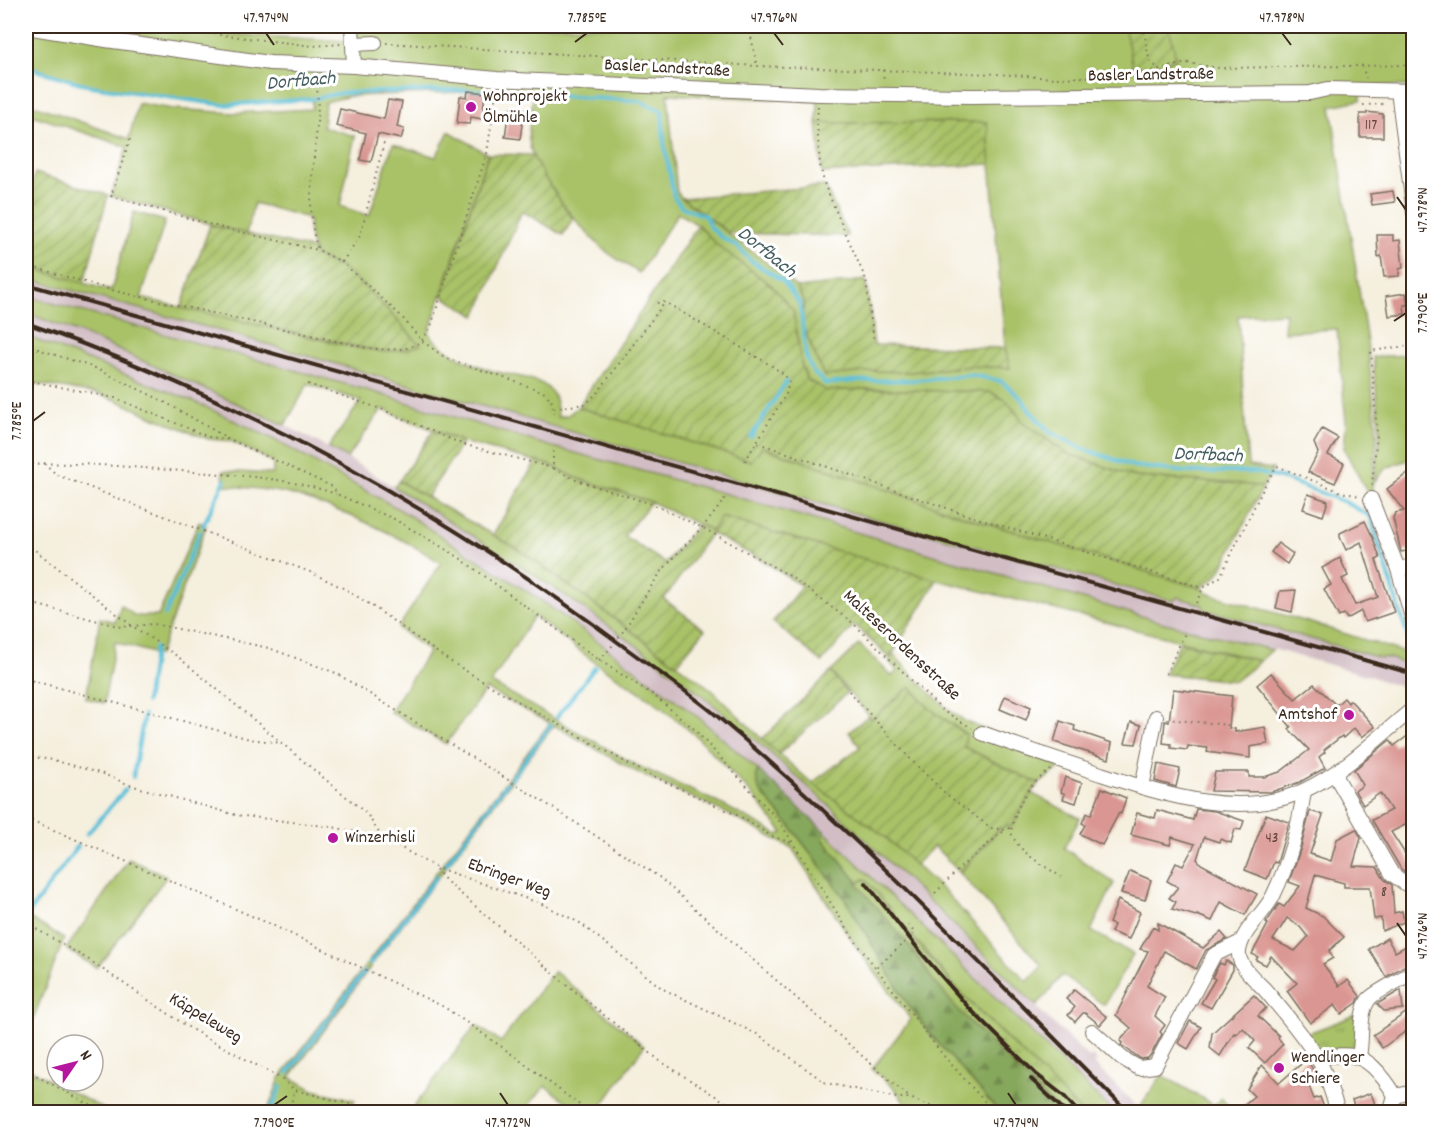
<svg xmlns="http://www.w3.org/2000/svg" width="1439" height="1138" font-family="Dekko,sans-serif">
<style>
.railway{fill:#d2bdc5}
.grass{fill:#a9c268;stroke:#727643;stroke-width:1.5;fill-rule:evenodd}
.forest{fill:url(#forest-firs);stroke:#60693d;stroke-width:1.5}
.park{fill:url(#park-tufts);stroke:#727643;stroke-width:1.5}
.garden{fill:url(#garden-furrows);stroke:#727643;stroke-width:1.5}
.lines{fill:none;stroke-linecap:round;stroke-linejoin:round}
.stream{stroke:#5abfd8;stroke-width:4}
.building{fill:#da9692;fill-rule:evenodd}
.minor-casing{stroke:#7c6f61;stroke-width:16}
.path{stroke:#7c6f61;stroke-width:2;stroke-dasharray:1.5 4.5;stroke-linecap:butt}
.minor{stroke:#fff;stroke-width:14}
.rail{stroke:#3b2a1e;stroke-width:4}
.ticks{fill:none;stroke:#3b2a1e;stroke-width:2}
.poi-dot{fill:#b5179e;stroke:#fff;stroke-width:2}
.labels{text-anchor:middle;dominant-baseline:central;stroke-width:6;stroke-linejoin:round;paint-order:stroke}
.number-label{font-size:15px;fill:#63453b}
.street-label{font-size:18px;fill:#3b2a1e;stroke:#fff}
.poi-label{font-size:18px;fill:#3b2a1e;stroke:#fff;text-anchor:start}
.water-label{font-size:20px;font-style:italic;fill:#465e5f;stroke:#fff}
.neatline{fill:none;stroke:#3b2a1e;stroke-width:2}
.ticks-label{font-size:15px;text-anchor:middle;fill:#3b2a1e}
</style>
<defs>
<pattern id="forest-firs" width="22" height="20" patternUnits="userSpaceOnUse" patternTransform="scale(1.5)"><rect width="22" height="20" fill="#86a85c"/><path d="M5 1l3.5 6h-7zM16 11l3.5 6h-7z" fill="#6f894b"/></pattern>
<pattern id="park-tufts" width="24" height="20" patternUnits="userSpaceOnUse" patternTransform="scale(1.5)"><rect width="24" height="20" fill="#a9c268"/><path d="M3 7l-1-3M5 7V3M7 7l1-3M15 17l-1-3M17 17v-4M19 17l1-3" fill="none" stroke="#8b9e55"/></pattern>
<pattern id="garden-furrows" width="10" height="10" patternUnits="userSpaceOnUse" patternTransform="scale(1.5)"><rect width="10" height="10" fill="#a9c268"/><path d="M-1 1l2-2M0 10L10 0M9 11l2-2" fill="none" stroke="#8b9e55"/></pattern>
</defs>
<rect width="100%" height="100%" fill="#fff"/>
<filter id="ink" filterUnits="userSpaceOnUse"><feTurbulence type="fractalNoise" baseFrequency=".0167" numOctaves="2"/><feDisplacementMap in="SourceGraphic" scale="12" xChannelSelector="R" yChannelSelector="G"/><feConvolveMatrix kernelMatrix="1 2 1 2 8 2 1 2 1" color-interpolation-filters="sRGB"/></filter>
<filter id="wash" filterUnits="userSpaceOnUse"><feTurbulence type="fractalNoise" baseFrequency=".008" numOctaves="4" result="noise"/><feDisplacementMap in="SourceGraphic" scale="24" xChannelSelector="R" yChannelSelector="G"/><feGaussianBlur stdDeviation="1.35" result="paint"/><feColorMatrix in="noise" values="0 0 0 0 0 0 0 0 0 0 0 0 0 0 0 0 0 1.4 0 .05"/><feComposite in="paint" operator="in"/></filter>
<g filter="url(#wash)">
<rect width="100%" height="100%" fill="#f5efde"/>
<g class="railway">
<path d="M26,278L239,336L861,515L1174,601L1176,597L1203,605V609L1380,658L1384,656L1392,659L1396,662L1413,668V689L1388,683L1370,676L1276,650L1161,622L730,495L546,445L370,391L26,296Z"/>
<path d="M26,313L83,334L285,425L347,458L432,510L628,639L705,698L777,760L869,844L1089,1058L1092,1056L1097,1061L1094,1064L1139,1108L1146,1109L1149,1112H1113L825,832L758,770L698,717L539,599L431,528L335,472L271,438L193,401L26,336Z"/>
</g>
<g class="grass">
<path d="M26,26H168L230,34L346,41L349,38L348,26H1413V86H1362L1361,100L1331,106L1367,342L1377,434L1371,499L1344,449L1346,422L1337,329L1284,332L1285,313L1238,316L1248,466L1273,469L1263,487L1241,484L1135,477L1066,453L1024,423L1007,401L990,392L865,389L827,391L807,380L772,286L717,245L698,225L678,213L639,273C626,264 611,257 600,246C577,224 531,171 529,139C528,126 532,111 533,97L464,90L462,92L350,96L325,102L323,127L355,136L340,206L369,216L393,144L436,157L449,131L488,154L429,332C438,350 474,365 493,371C511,376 543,377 553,394C557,401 557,409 558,417L568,415L578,407L751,461L762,447L967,517L1200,588H1203L1206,593L1308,622L1406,653L1412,667C1402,664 1389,655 1380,658L1203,609V605L1177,597L1174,601L861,515L239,336L26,278V266L111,291L134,212L165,221L141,298L362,349L420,345L385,307L344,269L316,256L310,240L308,218L254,203L246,234L111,196L127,147L26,113V102L129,139L138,103L173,109L235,113L312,109V99L223,105L91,86L26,67ZM668,94L818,101L817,123H987L1005,348L1009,368L971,366L909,372L875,371L824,376L802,324L804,302L797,288L775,269L682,198L677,192Z"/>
<path d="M26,296L370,391L546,445L730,495L1161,622L1272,650L1260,661L913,574L721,517L712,531L651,502L576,478L553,466L463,442L382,409L347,458L328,448L361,401L308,384L285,425L83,334L26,313Z"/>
<path d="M26,336L193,401L271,438L402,511L539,599L600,643L698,717L758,770L756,775L760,790L790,826L844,897L907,1003L931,1035L999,1112H937L925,1107L904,1102L895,1089L872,1069L911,1019L861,954L792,848L724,812L637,772L554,725L379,955L290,1077L313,1090L355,1100L345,1112H267L280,1078L550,723L486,689L446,744L390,712L429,651L398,628L441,563C396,533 344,511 293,495C272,489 246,488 224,485L223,471L273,474V462L231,441L208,439L153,417L116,400L99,394L26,382ZM534,616L597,664L651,699L696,736L751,793L783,833L778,835L721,804L636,765L491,683Z"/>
<path d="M1408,355L1412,392H1413V458L1386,468L1375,481L1380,434L1373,357Z"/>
<path d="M399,481L521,551L711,689L762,739L812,783L883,835L947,894L1027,982L1042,966L960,873L1000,828L1012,826L1031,793L1080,818L1064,848L1114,883L1091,931L1133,954L1104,1005L1062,975L1037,1006C929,901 822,793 705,698C608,620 500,552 394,487Z"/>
<path d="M199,522L206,526L159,655L115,642L104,703L86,698L100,618L115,622L121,605L135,616H158Z"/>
<path d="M859,644L892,676L897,671L889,661L893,654L917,680L949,710L965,721L1063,765L1039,784L964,747L966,734L929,708L910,687L872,719L831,672Z"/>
<path d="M825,832L1113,1112H1081L959,991L864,879L857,884L823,839Z"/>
<path d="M129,859L167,876L97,968L66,949Z"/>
<path d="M26,916L64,939L26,1038Z"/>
<path d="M554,971L644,1046L598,1112H581L545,1086L523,1112H410L476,1025L501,1042Z"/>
<path d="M26,1068L33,1071L109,1112H26Z"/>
<path d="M1162,1075L1214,1105L1221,1098L1234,1112H1149L1146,1109H1141L1139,1108Z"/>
</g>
<path class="forest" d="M758,770L825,832L823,839L912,949L934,981L959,1011L1060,1112H999L931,1035L907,1003L844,897L790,826L759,790L756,775Z"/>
<g class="park">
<path d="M865,879C897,916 926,957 960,992C999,1033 1042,1071 1081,1112H1060L959,1011L934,981L912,949L857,884Z"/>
<path d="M1364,1012L1359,1056L1317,1057L1300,1036Z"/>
</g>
<g class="garden">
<path d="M1124,26H1169L1176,59L1134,71Z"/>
<path d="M987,122L991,164L822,173L817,123Z"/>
<path d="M488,154L532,155L545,178L573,219L563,235L522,211L476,316L442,296Z"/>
<path d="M35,173L108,195L84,283L26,266V210Z"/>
<path d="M825,186L848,236L729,233L682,198Z"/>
<path d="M210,225L312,249L316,256L344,269L356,279L385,307L420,345L408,349L382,352L181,308Z"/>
<path d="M698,225L717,245L772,286L793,310L802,367L807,380L827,391L865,389L990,392L1007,401L1024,423L1066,453L1135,477L1241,484L1263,487L1221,570L1215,578L1200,588L967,517L762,447L751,461L578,407Z"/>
<path d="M866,280L874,345L1005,348L1010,368L971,366L909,372L875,371L824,376L802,324L804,302L797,288Z"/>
<path d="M433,431L463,442L427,497L399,481Z"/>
<path d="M536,461L553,466L576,478L651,502L624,536L665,563L699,524L712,531L721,517L937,580L890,658L854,625L822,662L773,622L802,586L762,560L711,533L664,599L705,630L677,664L521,551L493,535Z"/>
<path d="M1180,642L1260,661L1235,681L1164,674Z"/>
<path d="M831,672L847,693L779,754L762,739Z"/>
<path d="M910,687L929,708L966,735L964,747L1039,784L1031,793L1012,826L999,828L960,873L934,846L915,865L883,835L812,783L860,747L849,732L868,716L872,719Z"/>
</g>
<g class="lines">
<g class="stream">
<path d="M26,67L91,86L223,105L312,99L341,93L464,90L640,101L662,111L664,143L674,197L682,207L705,216L711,228L720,236L738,247L750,260L783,281L800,304L806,356L813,372L826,384L852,381L916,380L972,375L1001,381L1021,398L1030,411L1050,432L1081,448L1133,466L1186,472H1255L1284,479L1345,502L1370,516L1414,656"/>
<path d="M751,437L786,382"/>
<path d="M203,526L225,480"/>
<path d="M165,615L200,532"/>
<path d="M146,702L155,648"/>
<path d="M557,717L595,667"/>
<path d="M133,777L144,715"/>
<path d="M511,779L551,725"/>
<path d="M87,834L125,790"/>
<path d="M446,864L507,783"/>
<path d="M26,917L78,846"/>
<path d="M370,964L437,876"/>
<path d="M288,1073L364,972"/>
<path d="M270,1112L281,1086"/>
</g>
</g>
<g id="blocks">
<g class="building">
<path d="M468,91L485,93L482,119L471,117L470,124L457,123L460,96L467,97Z"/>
<path d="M388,100L402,102L397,127L404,129L401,139L378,134L371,162L360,160L366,133L336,126L340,109L384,119Z"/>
<path d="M509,108L524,110L520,139L505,137Z"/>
<path d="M1367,112L1383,114V137H1360V114H1367Z"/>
<path d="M1393,191L1395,202L1372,205L1370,194Z"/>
<path d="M1377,235H1393V241L1400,240L1403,268L1399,269V276L1384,277L1381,256L1378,257Z"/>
<path d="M1406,293L1408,305H1404L1405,314L1389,316L1386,296Z"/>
<path d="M1322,429L1338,438L1328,455L1344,463L1335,483L1308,472L1318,453L1314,443Z"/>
<path d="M1413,469V550L1401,552L1393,518L1395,513L1404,511L1387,489Z"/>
<path d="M1308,494L1328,501L1323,516L1303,509Z"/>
<path d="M1365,521L1373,538L1380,558L1376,560L1394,612L1365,622L1361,611L1347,619L1344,614L1339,617L1324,589L1331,585L1322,568L1340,558L1348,576L1342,579L1355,605L1378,597L1361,542L1346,550L1340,537V533Z"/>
<path d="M1278,543L1293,554L1287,564L1271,552Z"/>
<path d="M1296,590L1292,612L1276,608L1280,591Z"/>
<path d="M1271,673L1295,699L1314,684L1336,705L1344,698L1348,703L1350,700L1375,727L1362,737L1354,728L1343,738L1342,736L1324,750L1325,752L1319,757L1325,768L1300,782L1271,792L1211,791L1215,772H1249V777H1264L1280,772L1309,750L1289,729L1291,727L1257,685Z"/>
<path d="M1173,689L1232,696L1229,728L1235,729V732L1265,727L1268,744L1250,747V758L1207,752L1208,748L1188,746L1187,750L1171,748V744L1163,743L1165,721L1169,722Z"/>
<path d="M1005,696L1031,707L1026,720L1000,709Z"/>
<path d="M1060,721L1075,726L1074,730L1112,743L1109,759L1054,742Z"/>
<path d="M1131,722L1141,725L1136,744L1125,743Z"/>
<path d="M1413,732V821L1391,832L1413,866V874L1411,876L1401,869L1372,820L1391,810L1380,793L1363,805L1355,791L1363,785L1354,770L1390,740L1394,746Z"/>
<path d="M1158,764L1180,769L1176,787L1155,781Z"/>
<path d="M1065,777L1082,783L1076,803L1063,799L1065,794L1061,792Z"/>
<path d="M1102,788L1126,798L1121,814L1119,813L1102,845L1080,834L1085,825L1082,823L1087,813L1091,815Z"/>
<path d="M1196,809L1215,811L1244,821L1241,830L1235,829L1231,843L1220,839L1219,842L1204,837L1197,859L1201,864L1257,894L1245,915L1221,902L1212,921L1197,915L1196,916L1172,909L1176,902L1169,898L1178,887L1167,881L1176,863L1183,866L1195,844L1172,837L1170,845L1131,835L1137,813L1155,818L1157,810L1193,820Z"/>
<path d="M1310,811L1323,815L1310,854L1331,861L1337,839L1356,829L1361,838L1353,866L1377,867L1384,879L1392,885L1394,913L1402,911L1404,922L1382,931L1381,918L1374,919L1370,887H1344V883L1315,875L1306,908L1323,916L1344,937L1329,951L1333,958L1323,964L1339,986L1348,980L1360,996L1357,1003L1341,1014L1335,1005L1310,1023L1287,991L1297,983L1271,956L1266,965L1256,960L1258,957L1252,954L1268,924L1266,923L1279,904L1284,907L1300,886L1289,882L1301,847ZM1287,918L1300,927L1308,937L1295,951L1273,940Z"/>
<path d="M1266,814L1289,822L1277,863L1274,862L1267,879L1245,870Z"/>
<path d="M1130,871L1151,880L1145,900L1121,893Z"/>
<path d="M1118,900L1140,912L1129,939L1111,932L1114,925L1109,923Z"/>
<path d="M1158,923L1203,948L1221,932L1227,939L1206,950L1196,969L1164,951L1147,986L1165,997L1155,1016L1165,1025L1160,1032L1162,1034L1152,1053L1148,1058L1141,1059L1121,1045L1122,1043L1120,1041L1131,1028L1116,1015L1148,951L1140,949L1153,927L1158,930Z"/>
<path d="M1387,938L1395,952L1410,944L1413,950V957L1409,959L1411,962L1386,977L1369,949Z"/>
<path d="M1226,961L1233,965V970L1211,1008L1201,1003L1215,979L1212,977L1220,963L1224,965Z"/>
<path d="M1074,990L1107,1017L1100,1025L1085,1013H1083L1075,1022L1068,1015L1075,1007L1066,999Z"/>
<path d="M1401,990L1403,1009L1384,1011L1377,1004Z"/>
<path d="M1254,995L1266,1008L1258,1016L1279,1036L1278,1038L1283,1044L1265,1063L1249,1048L1255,1041L1243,1028L1236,1034L1234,1033L1220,1056L1210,1048L1212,1033Z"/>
<path d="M1413,1008V1030L1405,1032L1382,1048L1373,1035Z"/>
<path d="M1190,1021L1201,1027L1188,1049L1178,1043Z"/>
<path d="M1307,1059L1317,1077L1308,1084L1314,1099L1320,1097L1326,1113H1247L1241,1107L1254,1096L1247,1089L1262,1065L1279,1083Z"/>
<path d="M1371,1093L1378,1113H1356L1352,1100Z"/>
</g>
</g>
</g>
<g filter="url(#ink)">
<use href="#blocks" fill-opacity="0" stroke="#7c6f61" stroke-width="1.5"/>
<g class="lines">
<defs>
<g id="minor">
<path d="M352,26L354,66"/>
<path d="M26,27L106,40L270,63L354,66L497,79L819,94L971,96L1310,93L1328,89L1414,91"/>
<path d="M353,44L375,43"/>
<path d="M1398,91L1414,213"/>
<path d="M1371,499L1398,569L1414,624"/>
<path d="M1398,569L1414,566"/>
<path d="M982,733C1020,747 1059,760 1098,773C1162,794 1240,821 1305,790C1346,771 1379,736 1414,708"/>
<path d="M1335,775L1392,874L1406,884L1414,887"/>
<path d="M1142,787L1156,717"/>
<path d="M1304,791C1299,827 1289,863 1273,896C1264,914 1242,930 1239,951C1237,966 1257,981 1266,991C1283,1011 1303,1035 1317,1057C1327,1074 1332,1094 1338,1112"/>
<path d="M1092,1031L1122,1058L1139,1068L1155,1066L1214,955L1241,942"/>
<path d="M1359,1056C1363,1039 1358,1014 1369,999C1373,993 1405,978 1414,971"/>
<path d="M1317,1057C1344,1055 1359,1050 1379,1073C1385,1080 1391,1087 1395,1096L1390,1112"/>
<path d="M1395,1096L1414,1092"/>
</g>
</defs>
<use href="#minor" class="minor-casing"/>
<g class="path">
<path d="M148,26L313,46L342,44"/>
<path d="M749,26L757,66"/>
<path d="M1143,26L1149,59L1170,82"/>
<path d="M386,43L757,66L997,74L1054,78L1126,76L1187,63L1219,68L1414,65"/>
<path d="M1362,66L1366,78"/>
<path d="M883,70L884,82"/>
<path d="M612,71L614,59"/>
<path d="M316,79C324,135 300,195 318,250L342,262L400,315L422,341L446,358L542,391L551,399L555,418"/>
<path d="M1363,105L1384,104"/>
<path d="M818,106L817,123L820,165L825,186L866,280L874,342"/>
<path d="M130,139L111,196L219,227L318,250"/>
<path d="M342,262L360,236L385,139"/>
<path d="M26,265L115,291L363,347C379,350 412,353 423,339C426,335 428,330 431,326L487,153L496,93"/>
<path d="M657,303L665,302L772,366L785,375L789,382L786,394L745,461"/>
<path d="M26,345L95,368L161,400L229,439L331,486L339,495L394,519L457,556L599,660L652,694L692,727L779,821L853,938L943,1055L994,1112"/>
<path d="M26,380L115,398L209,437L227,439"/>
<path d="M308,384L381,409L462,444L553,468"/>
<path d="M554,408L586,404L598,392L665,302"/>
<path d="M758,443L967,515L1203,588"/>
<path d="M553,451V468L576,480L652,504L703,528L790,576L854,624L943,711L972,728"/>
<path d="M44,463L57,475L310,572L347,590L378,610L445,658L489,685L636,768L743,818L771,836L792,843"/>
<path d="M26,464C78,462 130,467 182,471C233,475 287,477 336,494"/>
<path d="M1372,485L1377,434L1371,351L1414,345"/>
<path d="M26,543L131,625L177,656L367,814L381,836"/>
<path d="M26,602L121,627L154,624L269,648L336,673L550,806L659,877L910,1098"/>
<path d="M1196,603L1203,588L1220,577L1266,483L1277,466L1341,492L1359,496"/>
<path d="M599,660C628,633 642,594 667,565C687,542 709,523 725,498"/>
<path d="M1166,674L1186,631"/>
<path d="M26,679L250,739L281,743"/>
<path d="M849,691L912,761L946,794L991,828L1005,830L1012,827"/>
<path d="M1167,719L1228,725"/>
<path d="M26,756L53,760L103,774L130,785L236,815L332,827L382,837L435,867L542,904L580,923L663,989L759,1035L826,1083L897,1098H910L945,1112"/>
<path d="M1051,770C1028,784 1016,805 1011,832C1018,853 1044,865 1061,877"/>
<path d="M26,818L270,924L444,1007L502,1047L589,1112"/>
<path d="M436,869L446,881L560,979L660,1061L741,1112"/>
<path d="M935,893L964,864L1005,830"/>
<path d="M26,923L89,960L191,1029L280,1078L295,1090L381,1112"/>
<path d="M877,967L915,933L907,924"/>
<path d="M26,1070L103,1112"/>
<path d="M293,1112L290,1107L295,1090"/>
</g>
<use href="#minor" class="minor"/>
<g class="rail">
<path d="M26,284C487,417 951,543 1414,674"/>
<path d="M26,323C240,398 441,510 623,646C654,669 687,691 717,716C863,839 993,978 1128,1112"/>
<path d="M866,883L923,955L970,1009L1036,1074L1064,1096L1078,1112"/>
<path d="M1031,1079L1066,1112"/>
</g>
</g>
</g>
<path class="ticks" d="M266,33L274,45M774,33L783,45M1282,33L1291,45M575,42L587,33M1397,197L1406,210M1394,321L1406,313M33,421L45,412M1397,923L1406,936M500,1093L508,1105M1008,1093L1016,1105M274,1105L287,1096"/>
<g class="poi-dot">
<circle cx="471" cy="107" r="6"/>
<circle cx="1349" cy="715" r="6"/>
<circle cx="333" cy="838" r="6"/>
<circle cx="1279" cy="1068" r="6"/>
</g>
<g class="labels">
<g class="number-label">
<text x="1371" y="126">117</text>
<text x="1272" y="839">43</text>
<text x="1384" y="893">8</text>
</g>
<g class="street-label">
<text transform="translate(667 69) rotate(3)">Basler Landstraße</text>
<text transform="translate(1151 76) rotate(-1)">Basler Landstraße</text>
<text transform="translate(901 646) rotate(43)">Malteserordensstraße</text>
<text transform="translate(509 879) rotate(20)">Ebringer Weg</text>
<text transform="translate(205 1019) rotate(31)">Käppeleweg</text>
</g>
<g class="poi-label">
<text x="483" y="97">Wohnprojekt<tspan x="483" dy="21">Ölmühle</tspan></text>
<text x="1337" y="715" text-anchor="end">Amtshof</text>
<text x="345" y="838">Winzerhisli</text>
<text x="1291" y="1058">Wendlinger<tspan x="1291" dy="21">Schiere</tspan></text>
</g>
<g class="water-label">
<text transform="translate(301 82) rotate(-5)">Dorfbach</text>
<text transform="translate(766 253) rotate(39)">Dorfbach</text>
<text transform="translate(1208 456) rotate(2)">Dorfbach</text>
</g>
</g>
<rect width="1439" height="1138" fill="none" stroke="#fff" stroke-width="66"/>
<g transform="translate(75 1063) rotate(55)"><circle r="28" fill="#ffffff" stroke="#b1aaa5" stroke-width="1.5"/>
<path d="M0-4.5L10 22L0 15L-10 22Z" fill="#b5179e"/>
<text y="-9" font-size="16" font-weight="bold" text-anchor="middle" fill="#3b2a1e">N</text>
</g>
<rect x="33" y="33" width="1373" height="1072" class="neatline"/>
<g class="ticks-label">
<text x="266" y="22">47.974°N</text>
<text x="587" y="22">7.785°E</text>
<text x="774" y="22">47.976°N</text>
<text x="1282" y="22">47.978°N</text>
<text transform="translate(1422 210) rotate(-90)" y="5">47.978°N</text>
<text transform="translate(1422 313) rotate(-90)" y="5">7.790°E</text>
<text transform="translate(16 421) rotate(-90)" y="5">7.785°E</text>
<text transform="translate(1422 936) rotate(-90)" y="5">47.976°N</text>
<text x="274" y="1127">7.790°E</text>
<text x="508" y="1127">47.972°N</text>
<text x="1016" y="1127">47.974°N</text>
</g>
</svg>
